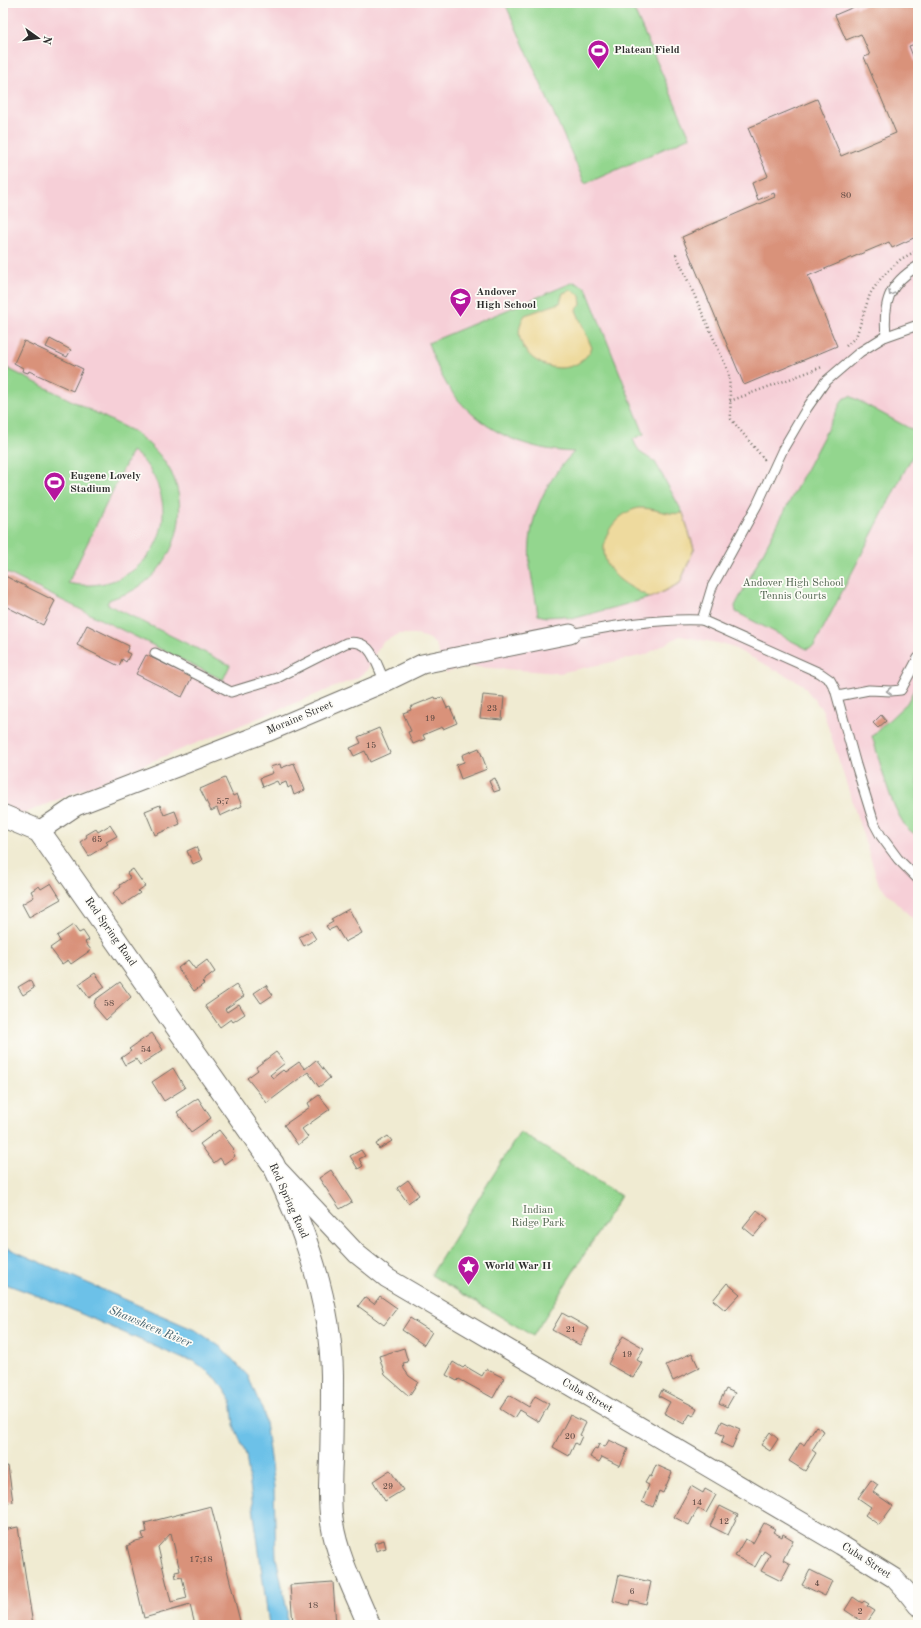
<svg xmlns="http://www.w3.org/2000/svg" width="921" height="1628" font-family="'Old Standard TT',serif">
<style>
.built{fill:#f6cfd7}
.green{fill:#93d68e;stroke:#5f805c;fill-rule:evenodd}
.sand{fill:#eeda9e;stroke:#8c8264}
.water{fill:#6cc1e8;stroke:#4c768a}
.building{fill:#d9927a;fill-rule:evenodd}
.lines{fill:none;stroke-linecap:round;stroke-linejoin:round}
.lane-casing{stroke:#706e65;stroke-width:11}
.street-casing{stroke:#706e65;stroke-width:21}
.secondary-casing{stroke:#706e65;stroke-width:24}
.path{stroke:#706e65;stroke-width:2.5;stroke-dasharray:1 3;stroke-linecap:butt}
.lane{stroke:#fff;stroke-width:9}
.street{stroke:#fff;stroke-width:19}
.secondary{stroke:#fff;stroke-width:22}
.oneway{stroke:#a0a0a0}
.labels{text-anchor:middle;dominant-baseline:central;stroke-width:3.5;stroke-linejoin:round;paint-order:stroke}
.number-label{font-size:9px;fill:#56453f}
.poi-label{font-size:11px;font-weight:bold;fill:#2b2b2b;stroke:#fdfcf7;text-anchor:start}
.park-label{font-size:11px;fill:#4a5e49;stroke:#fdfcf7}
.street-label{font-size:11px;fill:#2b2b2b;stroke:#fdfcf7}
.water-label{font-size:12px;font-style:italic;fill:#42606d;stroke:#fdfcf7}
</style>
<rect width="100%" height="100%" fill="#fdfcf7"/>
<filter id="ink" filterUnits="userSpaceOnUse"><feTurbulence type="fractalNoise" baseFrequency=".025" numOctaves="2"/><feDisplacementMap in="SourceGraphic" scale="8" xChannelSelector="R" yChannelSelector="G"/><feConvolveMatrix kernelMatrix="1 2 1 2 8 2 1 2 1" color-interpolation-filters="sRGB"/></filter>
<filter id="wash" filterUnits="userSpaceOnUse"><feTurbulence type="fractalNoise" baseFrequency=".012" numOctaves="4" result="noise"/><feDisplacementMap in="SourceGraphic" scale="16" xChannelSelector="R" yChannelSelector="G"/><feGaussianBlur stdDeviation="0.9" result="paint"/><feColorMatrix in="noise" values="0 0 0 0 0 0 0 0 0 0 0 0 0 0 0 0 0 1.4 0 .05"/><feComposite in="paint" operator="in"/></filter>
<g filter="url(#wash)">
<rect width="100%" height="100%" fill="#f0ebd2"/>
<path class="built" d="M3,3H918V924L879,885L823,711L802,684L728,645L680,636L645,655L559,673L464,666L446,673L436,645L430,639L415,634H399L383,642L379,647L367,670L357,678L20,815L3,805Z"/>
<g class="green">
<path d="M505,3H631L690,137L585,184Z"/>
<path d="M574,282L586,288L644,434L633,439L636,446L641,453L655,462L683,513L694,549L680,583L649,598L572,619L562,616L546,617L538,615C536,599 532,582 530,566C526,523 543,483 574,452C523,450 476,429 447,385C439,372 433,357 428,343Z"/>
<path d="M3,366L134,432C149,443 162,455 171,472C191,512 175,565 137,588C128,594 118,596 109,600L107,604L230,665L223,680L3,571ZM132,451C142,457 150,469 155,479C184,539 130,597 68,583Z"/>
<path d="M850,396L918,433V445L814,646L807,649L736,612L735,606L843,399Z"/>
<path d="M918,682V836C913,833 907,829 904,824C889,802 880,761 872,736L907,703Z"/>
<path d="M520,1132L621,1196L533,1336L431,1275Z"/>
</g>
<g class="sand">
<path d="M571,290L576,292L580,296L581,305L576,310L592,348C568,393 499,353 525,315L560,303L563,293Z"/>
<path d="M638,508C653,507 668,516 683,513L694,549L680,583L651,598C638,591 624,585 614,574C592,550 609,516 638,508Z"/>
</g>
<path class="water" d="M3,1246L197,1331L222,1348L248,1376L264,1414L274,1487L276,1557L287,1610V1625H269L246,1455L234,1425L231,1400L217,1379L194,1361L181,1358L52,1301L3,1283Z"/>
<g id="blocks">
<g class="building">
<path d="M869,3H918V43L909,46L918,69V236L892,248L889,242L808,276L837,346L744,385L682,237L775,197L774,193L758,200L752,183L768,176L748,128L817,99L841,156L896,133L864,57L870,55L861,34L846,40L835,15L856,6L857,8Z"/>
<path d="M50,339L71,350L67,357L46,347Z"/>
<path d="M24,341L83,369L73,391L29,371L28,373L22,371L23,368L14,363Z"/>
<path d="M3,575L55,601L43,625L3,605Z"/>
<path d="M87,625L129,646L126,652L130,654L126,662L122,659L119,666L77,645Z"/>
<path d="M146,655L192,677L182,697L136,674Z"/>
<path d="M483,695L504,697L502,720L480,718Z"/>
<path d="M435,697L436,699L442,697L447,708L450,707L457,723L443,729L442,727L423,735L425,739L413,744L408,732L411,731L403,713L411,710L410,707Z"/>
<path d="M881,715L886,721L878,728L873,723Z"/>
<path d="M379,728L390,753L370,762L365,751L354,756L350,748L361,743L358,737Z"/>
<path d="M479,748L487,769L461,779L456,765L464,762L462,755Z"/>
<path d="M294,763L305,790L294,795L291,786L288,788L286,782L279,785L277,781L263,787L260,778L273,773L270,767L280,764L281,768Z"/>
<path d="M225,778L233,796L237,794L242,806L220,816L217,808L211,811L200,789Z"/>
<path d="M495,778L500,790L494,792L489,781Z"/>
<path d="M160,805L164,815L175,811L180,824L155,835L145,811Z"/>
<path d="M110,825L117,836L106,842L108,844L89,856L80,842L87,837L86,835L96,829L98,832Z"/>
<path d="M196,847L202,860L193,864L187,851Z"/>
<path d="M133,869L145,886L138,891L140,893L122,905L113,893L121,887L120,885L130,878L127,873Z"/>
<path d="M51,883L61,899L29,917L22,904L34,897L31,891L39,886L41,889Z"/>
<path d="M349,909L362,933L345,942L336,927L329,930L326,926L333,922L331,919Z"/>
<path d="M73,925L79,933L83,931L89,940L85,942L91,950L71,964L68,960L62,964L50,948L60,941L57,936Z"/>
<path d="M311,931L316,939L304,946L299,937Z"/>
<path d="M188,960L195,969L207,960L215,972L202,982L204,984L194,991L178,968Z"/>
<path d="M95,973L105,987L89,998L79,984Z"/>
<path d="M30,980L34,988L23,995L18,987Z"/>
<path d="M120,982L131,997L106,1020L94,1006L95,1000Z"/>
<path d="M236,985L244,996L225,1009L227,1012L239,1004L245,1014L233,1022L231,1019L220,1027L205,1006Z"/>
<path d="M266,985L273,995L261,1003L254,993Z"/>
<path d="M152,1033L163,1050L140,1065L136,1059L125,1065L121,1058L131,1051L129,1049Z"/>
<path d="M276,1052L285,1063L270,1075L273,1078L283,1070L285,1072L299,1062L305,1069L316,1060L330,1078L319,1087L308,1072L267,1103L247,1078L258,1070L256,1067Z"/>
<path d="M173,1068L185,1088L164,1101L152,1082Z"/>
<path d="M319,1095L330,1109L302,1129L308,1137L298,1145L284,1125L310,1107L308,1103Z"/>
<path d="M198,1098L211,1118L191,1132L177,1112Z"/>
<path d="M219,1130L234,1149L232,1151L235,1156L224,1164L220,1158L214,1163L200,1144Z"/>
<path d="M388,1136L392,1141L379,1149L376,1144Z"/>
<path d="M361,1150L365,1156L359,1159L363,1166L358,1169L350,1156Z"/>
<path d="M331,1170L352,1202L340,1209L319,1178Z"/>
<path d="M408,1180L419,1195L408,1203L397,1188Z"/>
<path d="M757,1210L768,1219L754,1236L743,1227Z"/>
<path d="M727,1283L740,1294L725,1310L713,1300Z"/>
<path d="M380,1296L397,1308L384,1325L358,1306L365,1297L374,1304Z"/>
<path d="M562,1313L589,1328L580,1345L552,1330Z"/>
<path d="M410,1318L432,1332L424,1345L402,1330Z"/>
<path d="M623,1336L644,1348L637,1360L642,1363L633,1378L608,1364Z"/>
<path d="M404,1348L408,1362L403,1363L404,1369L409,1376L418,1382L409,1396L385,1375L379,1356Z"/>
<path d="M692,1353L699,1368L673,1381L666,1365Z"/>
<path d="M453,1362L463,1368L465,1366L482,1376L486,1369L504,1378L493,1398L459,1379L457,1381L446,1375Z"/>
<path d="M726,1389L735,1393L727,1407L719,1403Z"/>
<path d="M662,1390L697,1408L693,1416L690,1414L684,1424L664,1413L670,1402L659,1396Z"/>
<path d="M509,1395L529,1407L535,1396L549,1404L539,1422L519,1410L514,1418L500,1409Z"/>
<path d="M570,1415L586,1423L580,1435L582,1436L578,1445L575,1443L569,1456L553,1447Z"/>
<path d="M722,1421L740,1429L732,1448L721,1443L724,1436L717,1432Z"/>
<path d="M816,1426L824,1431L812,1450L816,1453L805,1471L789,1461L800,1443L804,1445Z"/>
<path d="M770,1432L778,1439L770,1451L761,1445Z"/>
<path d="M609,1440L628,1449L620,1466L602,1457L599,1462L590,1457L595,1448L597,1449L599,1444L605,1447Z"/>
<path d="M656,1465L672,1472L663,1493L659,1491L653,1507L642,1502L649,1485L645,1483L649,1476L651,1477Z"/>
<path d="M8,1466L13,1502L3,1504V1467Z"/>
<path d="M390,1470L403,1490L385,1501L373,1481Z"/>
<path d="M871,1480L878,1485L873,1492L893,1506L879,1525L865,1515L871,1507L858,1498Z"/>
<path d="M691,1486L703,1493L705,1489L716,1495L706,1513L698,1508L689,1525L674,1517Z"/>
<path d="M211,1506L241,1625H195L190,1605L144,1618L127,1546L136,1541L144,1539L142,1533L147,1532L145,1523ZM171,1533L180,1571L175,1572L176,1578L182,1577L187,1598L171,1602L158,1547Z"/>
<path d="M720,1506L738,1515L728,1535L710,1526Z"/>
<path d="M764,1523L775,1529L773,1532L782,1537L783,1534L793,1540L783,1560L790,1564L781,1581L761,1571L770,1555L764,1551L755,1567L735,1556L745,1539L753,1543Z"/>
<path d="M18,1527L33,1625H3V1530Z"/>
<path d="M384,1540L386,1548L376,1551L374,1543Z"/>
<path d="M810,1570L832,1581L825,1596L802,1585Z"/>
<path d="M619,1575L651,1582L646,1604L630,1600L629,1605L613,1601Z"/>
<path d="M333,1582L336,1625H293L290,1585Z"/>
<path d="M853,1597L862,1603L864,1601L869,1604L867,1606L875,1611L866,1624L845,1610Z"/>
</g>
</g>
</g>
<g filter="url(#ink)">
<use href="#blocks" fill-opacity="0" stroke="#706e65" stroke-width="1"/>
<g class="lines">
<defs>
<g id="lane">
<path d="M918,325L884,337L860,352L825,382L807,408L783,449L757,505L712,587L702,620L820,673L830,680L835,689L856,765L874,823L881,836L898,859L918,879"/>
<path d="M886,336C883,303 888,284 918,266"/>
<path d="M570,634C614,626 658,618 702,620"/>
<path d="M155,653L231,692L277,678L346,643C372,638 375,662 385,682"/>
<path d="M838,696L869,690L891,691L901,690L918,658"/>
</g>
<g id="street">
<path d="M39,831L76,806L267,732L385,682L422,664L570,634"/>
<path d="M279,1171L357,1254L387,1278L841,1545L894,1578L906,1591L918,1606"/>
</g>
<path id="secondary" d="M3,816L39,831L49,845L273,1164C305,1229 331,1301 332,1375C332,1403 332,1431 331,1459C330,1481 329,1502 332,1523C337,1557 356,1593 369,1625"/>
</defs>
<use href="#lane" class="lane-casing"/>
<use href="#street" class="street-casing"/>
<use href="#secondary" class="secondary-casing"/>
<g class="path">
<path d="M916,64H918"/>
<path d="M676,254L729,373L731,419L764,459L765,458"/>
<path d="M846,346L856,337L870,294L881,278L901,259L918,250"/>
<path d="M730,401L822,367"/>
</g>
<use href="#lane" class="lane"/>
<use href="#street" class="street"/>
<use href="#secondary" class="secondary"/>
</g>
<defs><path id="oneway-chevron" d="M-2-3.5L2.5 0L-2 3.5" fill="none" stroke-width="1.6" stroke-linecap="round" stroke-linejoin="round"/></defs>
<g class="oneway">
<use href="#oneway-chevron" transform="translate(891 293) rotate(118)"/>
<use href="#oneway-chevron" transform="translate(889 691) rotate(178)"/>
</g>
</g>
<defs>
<symbol id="stadium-pin" viewBox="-11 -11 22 30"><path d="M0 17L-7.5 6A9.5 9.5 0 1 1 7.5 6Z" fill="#b5179e" stroke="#fdfcf7"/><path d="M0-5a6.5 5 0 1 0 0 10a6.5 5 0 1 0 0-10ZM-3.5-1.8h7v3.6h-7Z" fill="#fff"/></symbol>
<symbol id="school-pin" viewBox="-11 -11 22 30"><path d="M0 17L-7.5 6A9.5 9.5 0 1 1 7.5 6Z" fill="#b5179e" stroke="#fdfcf7"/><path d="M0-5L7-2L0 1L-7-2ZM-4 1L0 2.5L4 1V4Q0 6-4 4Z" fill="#fff"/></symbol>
<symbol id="sight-pin" viewBox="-11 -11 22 30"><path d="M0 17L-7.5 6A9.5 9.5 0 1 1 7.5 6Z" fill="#b5179e" stroke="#fdfcf7"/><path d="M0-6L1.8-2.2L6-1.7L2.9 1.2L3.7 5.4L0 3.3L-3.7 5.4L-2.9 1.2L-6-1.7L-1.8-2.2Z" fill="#fff"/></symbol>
</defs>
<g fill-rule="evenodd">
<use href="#stadium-pin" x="586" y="38" width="25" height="34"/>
<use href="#school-pin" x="448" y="286" width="25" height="34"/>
<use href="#stadium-pin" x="42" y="470" width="25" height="34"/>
<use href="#sight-pin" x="456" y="1254" width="25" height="34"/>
</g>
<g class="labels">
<g class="number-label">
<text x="846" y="195">80</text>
<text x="492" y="708">23</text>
<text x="430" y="718">19</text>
<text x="371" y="745">15</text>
<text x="223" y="801">5;7</text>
<text x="97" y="839">65</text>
<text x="109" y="1003">58</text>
<text x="146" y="1049">54</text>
<text x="571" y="1329">21</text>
<text x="627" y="1354">19</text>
<text x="570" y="1436">20</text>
<text x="388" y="1486">29</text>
<text x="697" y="1502">14</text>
<text x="724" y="1521">12</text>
<text x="201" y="1559">17;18</text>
<text x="817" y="1583">4</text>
<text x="632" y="1591">6</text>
<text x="313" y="1605">18</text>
<text x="860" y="1611">2</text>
</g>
<g class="poi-label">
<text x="614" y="50">Plateau Field</text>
<text x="476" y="292">Andover<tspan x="476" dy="13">High School</tspan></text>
<text x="70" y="476">Eugene Lovely<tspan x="70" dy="13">Stadium</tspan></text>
<text x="484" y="1266">World War II</text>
</g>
<g class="park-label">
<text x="793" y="583">Andover High School<tspan x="793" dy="13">Tennis Courts</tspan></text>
<text x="538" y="1210">Indian<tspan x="538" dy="13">Ridge Park</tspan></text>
</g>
<g class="street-label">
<text transform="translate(300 718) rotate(-23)">Moraine Street</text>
<text transform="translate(110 932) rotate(55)">Red Spring Road</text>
<text transform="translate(288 1201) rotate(66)">Red Spring Road</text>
<text transform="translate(587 1396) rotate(30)">Cuba Street</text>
<text transform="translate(866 1561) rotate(33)">Cuba Street</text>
</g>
<g class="water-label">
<text transform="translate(150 1327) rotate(23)">Shawsheen River</text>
</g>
</g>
<rect width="921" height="1628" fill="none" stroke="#fdfcf7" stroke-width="16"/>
<g transform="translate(38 38) rotate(104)" stroke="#fdfcf7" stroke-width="3" paint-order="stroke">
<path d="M0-3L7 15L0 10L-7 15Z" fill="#2b2b2b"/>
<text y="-6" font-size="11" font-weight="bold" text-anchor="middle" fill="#2b2b2b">N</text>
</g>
</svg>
